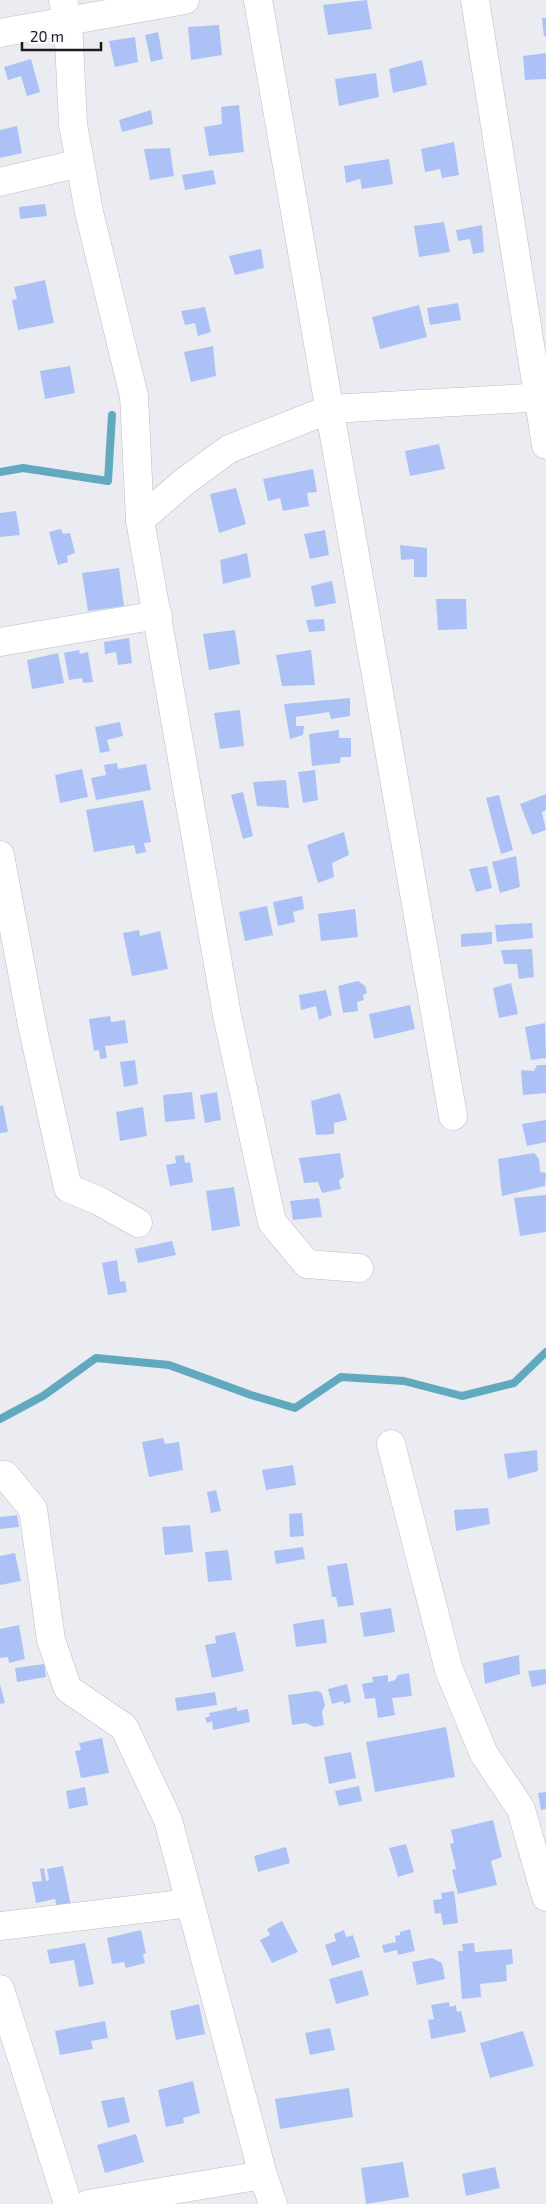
<svg xmlns="http://www.w3.org/2000/svg" width="546" height="2204" font-family="'Exo 2',sans-serif">
<style>
.lines{fill:none;stroke-linecap:round;stroke-linejoin:round}
.stream{stroke:#61a9be;stroke-width:8}
.building{fill:#acc2f6}
.street-casing{stroke:#bcbdc2;stroke-width:29}
.street{stroke:#fff;stroke-width:28}
</style>
<rect width="100%" height="100%" fill="#eaecf1"/>
<g class="lines">
<g class="stream">
<path d="M0,472L23,468L108,481L112,415"/>
<path d="M0,1419L43,1396L96,1358L169,1365L251,1395L295,1408L341,1377L404,1381L462,1396L514,1383L546,1352"/>
</g>
</g>
<g class="building">
<path d="M367,0L372,29L328,35L323,5Z"/>
<path d="M542,18H546V36L544,37Z"/>
<path d="M219,25L222,55L191,60L188,27Z"/>
<path d="M158,32L163,59L151,62L145,35Z"/>
<path d="M135,37L138,62L115,67L109,41Z"/>
<path d="M546,53V79L525,80L523,56Z"/>
<path d="M31,59L40,92L27,96L21,76L8,80L4,67Z"/>
<path d="M422,60L427,85L393,93L389,69Z"/>
<path d="M376,73L379,97L339,106L335,79Z"/>
<path d="M239,105L244,152L209,156L204,127L222,124L221,107Z"/>
<path d="M151,110L153,124L122,132L119,120Z"/>
<path d="M17,126L22,153L0,158V130Z"/>
<path d="M454,142L459,175L442,178L440,169L425,172L421,149Z"/>
<path d="M170,148L174,176L150,180L144,149Z"/>
<path d="M389,159L393,184L362,189L360,179L346,183L344,166Z"/>
<path d="M213,170L216,184L185,190L182,175Z"/>
<path d="M45,204L47,216L20,219L19,207Z"/>
<path d="M444,222L450,252L419,257L414,226Z"/>
<path d="M482,225L484,252L473,254L470,239L458,241L456,230Z"/>
<path d="M261,249L264,268L235,275L229,256Z"/>
<path d="M45,280L54,323L18,330L12,300L17,299L14,287Z"/>
<path d="M458,303L461,320L430,325L427,308Z"/>
<path d="M419,305L427,337L380,349L372,317Z"/>
<path d="M205,307L211,332L198,336L195,323L185,325L181,311Z"/>
<path d="M213,346L216,376L191,382L184,352Z"/>
<path d="M70,366L75,393L45,399L40,371Z"/>
<path d="M439,444L445,469L410,476L405,451Z"/>
<path d="M313,469L317,492L307,493L309,506L283,511L280,498L268,501L263,479Z"/>
<path d="M236,488L246,524L219,533L210,494Z"/>
<path d="M16,511L20,535L0,537V513Z"/>
<path d="M61,529L63,534L70,533L75,553L67,556L68,562L58,565L49,532Z"/>
<path d="M325,530L329,555L310,559L304,534Z"/>
<path d="M400,545L427,548V577H414V559L401,560Z"/>
<path d="M247,553L251,577L223,584L220,560Z"/>
<path d="M119,568L124,606L88,611L82,573Z"/>
<path d="M332,581L336,603L315,607L311,586Z"/>
<path d="M436,599H466L467,629L438,630Z"/>
<path d="M324,619L325,631L309,632L306,620Z"/>
<path d="M235,630L240,664L209,670L203,634Z"/>
<path d="M129,638L132,663L118,665L116,652L105,654L104,642Z"/>
<path d="M79,650L80,654L88,652L93,682L83,683L82,678L69,680L64,653Z"/>
<path d="M311,650L315,685L282,686L276,655Z"/>
<path d="M58,653L64,683L32,689L27,660Z"/>
<path d="M350,698V716L331,719L329,712L296,717V726H304L303,735L290,739L284,704Z"/>
<path d="M240,710L244,746L220,749L214,713Z"/>
<path d="M120,722L123,736L107,740L110,751L100,753L95,727Z"/>
<path d="M339,730V738H351V757H341L340,763L312,766L309,734Z"/>
<path d="M117,763L118,769L146,764L151,790L96,800L91,778L106,775L104,765Z"/>
<path d="M82,769L88,797L60,803L55,775Z"/>
<path d="M315,770L318,800L303,803L298,772Z"/>
<path d="M286,780L289,808L257,806L253,782Z"/>
<path d="M243,792L253,836L243,839L231,795Z"/>
<path d="M546,794V810L542,812L546,830L532,835L520,804Z"/>
<path d="M499,795L513,850L501,854L486,798Z"/>
<path d="M143,800L151,842L144,843L146,852L136,854L134,845L94,852L86,810Z"/>
<path d="M344,832L349,855L332,863L334,877L318,883L307,845Z"/>
<path d="M516,856L520,887L500,893L492,862Z"/>
<path d="M487,866L492,888L476,892L469,869Z"/>
<path d="M302,896L304,909L293,912L295,922L278,926L273,902Z"/>
<path d="M267,906L273,935L245,941L239,912Z"/>
<path d="M355,909L358,937L321,941L318,914Z"/>
<path d="M532,923L533,938L497,942L495,925Z"/>
<path d="M139,930L140,936L160,931L168,969L132,976L123,933Z"/>
<path d="M492,932V944L461,947V934Z"/>
<path d="M532,949L534,977L519,979L517,964H504L501,950Z"/>
<path d="M358,981L365,986L367,993L363,995L364,1000L357,1002L358,1011L343,1013L338,986Z"/>
<path d="M511,983L518,1014L499,1018L493,988Z"/>
<path d="M326,990L332,1015L319,1020L316,1006L301,1010L299,995Z"/>
<path d="M410,1005L415,1029L374,1039L369,1014Z"/>
<path d="M110,1016L111,1022L125,1020L128,1043L105,1046L107,1058L100,1059L99,1050L94,1051L89,1019Z"/>
<path d="M545,1023L546,1058L531,1060L525,1027Z"/>
<path d="M135,1060L138,1084L124,1087L120,1062Z"/>
<path d="M537,1065H546V1093L523,1095L521,1070L534,1071Z"/>
<path d="M192,1092L195,1119L165,1122L163,1095Z"/>
<path d="M217,1092L221,1120L205,1123L200,1095Z"/>
<path d="M340,1093L347,1120L334,1123V1134L316,1135L311,1101Z"/>
<path d="M3,1105L8,1132L0,1133V1106Z"/>
<path d="M143,1107L147,1136L120,1141L116,1112Z"/>
<path d="M546,1120V1142L527,1146L522,1124Z"/>
<path d="M340,1153L344,1177L339,1180L341,1189L322,1193L318,1182L304,1183L299,1158Z"/>
<path d="M534,1153L539,1159L540,1172L546,1173L545,1186L502,1196L498,1159Z"/>
<path d="M184,1155L185,1163L190,1162L193,1182L170,1186L166,1165L176,1163L175,1156Z"/>
<path d="M234,1187L240,1226L212,1231L206,1191Z"/>
<path d="M546,1195V1232L520,1236L514,1198Z"/>
<path d="M319,1198L322,1217L293,1220L290,1201Z"/>
<path d="M172,1241L176,1255L138,1263L135,1249Z"/>
<path d="M117,1260L120,1282L125,1281L127,1292L108,1295L102,1263Z"/>
<path d="M163,1438L165,1444L179,1442L183,1470L149,1477L142,1442Z"/>
<path d="M537,1450L538,1471L508,1479L504,1454Z"/>
<path d="M293,1465L296,1485L266,1490L262,1470Z"/>
<path d="M216,1490L221,1511L211,1513L207,1492Z"/>
<path d="M488,1508L490,1524L456,1531L454,1510Z"/>
<path d="M302,1513L304,1536L290,1537L289,1514Z"/>
<path d="M17,1515L19,1527L0,1529V1517Z"/>
<path d="M190,1525L193,1552L165,1555L162,1527Z"/>
<path d="M303,1547L305,1559L276,1564L274,1551Z"/>
<path d="M228,1550L232,1580L208,1582L205,1552Z"/>
<path d="M15,1553L21,1581L0,1585V1556Z"/>
<path d="M347,1563L354,1605L338,1607L336,1597H332L327,1566Z"/>
<path d="M391,1608L395,1632L364,1637L360,1613Z"/>
<path d="M324,1619L327,1643L296,1647L293,1624Z"/>
<path d="M19,1625L25,1659L9,1663L8,1657L0,1658V1629Z"/>
<path d="M235,1632L244,1671L212,1678L205,1645L216,1643L215,1636Z"/>
<path d="M519,1655L520,1674L485,1684L483,1663Z"/>
<path d="M44,1664L46,1677L17,1682L15,1668Z"/>
<path d="M546,1669V1684L532,1687L528,1671Z"/>
<path d="M409,1673L412,1696L392,1698L395,1715L378,1718L375,1698L365,1699L362,1684L373,1682L372,1677L388,1675V1682L395,1680L398,1675Z"/>
<path d="M0,1684L5,1703L0,1704Z"/>
<path d="M347,1684L351,1702L344,1704L343,1701L332,1704L328,1689Z"/>
<path d="M318,1691L322,1693L325,1706L322,1711L324,1725L314,1727L306,1723L292,1725L288,1695Z"/>
<path d="M215,1692L217,1705L177,1711L175,1698Z"/>
<path d="M237,1707V1711L248,1709L250,1722L213,1730L212,1721L207,1723L205,1718L210,1716L209,1713Z"/>
<path d="M446,1727L455,1777L375,1792L366,1742Z"/>
<path d="M102,1738L109,1773L81,1778L75,1751L81,1750L79,1743Z"/>
<path d="M351,1752L356,1778L329,1784L324,1757Z"/>
<path d="M359,1786L362,1801L339,1806L335,1791Z"/>
<path d="M85,1787L88,1805L69,1809L66,1791Z"/>
<path d="M546,1792V1809L541,1810L538,1793Z"/>
<path d="M493,1820L502,1857L491,1861L497,1885L458,1894L452,1870L464,1867L456,1869L450,1844L454,1843L451,1830Z"/>
<path d="M406,1844L414,1872L398,1877L389,1848Z"/>
<path d="M286,1847L290,1863L258,1872L254,1856Z"/>
<path d="M63,1866L71,1906L57,1908L55,1899L36,1903L32,1882L42,1881L40,1869L44,1868L46,1881L49,1880L47,1869Z"/>
<path d="M454,1891L458,1923L443,1925L441,1913L435,1914L433,1900L442,1899L441,1893Z"/>
<path d="M282,1921L298,1952L272,1963L260,1940L270,1935L267,1929Z"/>
<path d="M410,1929L415,1951L398,1955L397,1950L384,1953L382,1945L396,1942L395,1936L400,1935V1932Z"/>
<path d="M141,1930L146,1953L143,1954L145,1963L126,1968L124,1962L112,1964L107,1938Z"/>
<path d="M344,1930L346,1937L353,1935L360,1957L332,1966L325,1945L336,1941L334,1934Z"/>
<path d="M85,1943L94,1984L79,1987L74,1960L50,1964L47,1950Z"/>
<path d="M474,1943L475,1952L512,1949L513,1964L506,1965L507,1981L480,1984L481,1997L462,1999L458,1951H463L462,1944Z"/>
<path d="M432,1958L442,1963L445,1979L417,1985L412,1962Z"/>
<path d="M362,1970L369,1995L336,2004L329,1979Z"/>
<path d="M449,2002L450,2007L456,2005L457,2012L461,2011L466,2032L431,2039L428,2020L434,2019L431,2005Z"/>
<path d="M199,2004L205,2034L176,2040L170,2011Z"/>
<path d="M105,2021L108,2038L91,2041L93,2049L60,2055L55,2031Z"/>
<path d="M330,2028L335,2050L310,2055L305,2033Z"/>
<path d="M523,2031L534,2066L490,2078L480,2043Z"/>
<path d="M193,2081L200,2113L183,2118L184,2123L166,2127L158,2090Z"/>
<path d="M349,2088L353,2117L280,2129L275,2099Z"/>
<path d="M124,2097L130,2122L108,2128L101,2101Z"/>
<path d="M136,2134L144,2162L105,2173L97,2145Z"/>
<path d="M403,2162L409,2197L366,2204L361,2168Z"/>
<path d="M495,2167L500,2188L466,2196L462,2174Z"/>
</g>
<g class="lines">
<defs>
<g id="street">
<path d="M63,0L68,21L73,124L89,212L134,396L140,520L227,1015L272,1222L307,1264L359,1268"/>
<path d="M258,0L453,1116"/>
<path d="M475,0L546,445"/>
<path d="M0,33L185,0"/>
<path d="M0,182L80,163"/>
<path d="M140,520L184,482L229,449L330,409L546,397"/>
<path d="M0,642L158,615"/>
<path d="M0,855L32,1025L68,1188L99,1201L138,1223"/>
<path d="M391,1444L449,1670L484,1754L521,1809L546,1897"/>
<path d="M0,1475H5L33,1509L51,1640L68,1689L124,1727L168,1820L263,2175L273,2204"/>
<path d="M0,1926L190,1903"/>
<path d="M0,1989L68,2204"/>
<path d="M88,2204L263,2175"/>
</g>
</defs>
<use href="#street" class="street-casing"/>
<use href="#street" class="street"/>
</g>
<path d="M22 42v8h79v-8" fill="none" stroke="#1a1b1c" stroke-width="2.5"/>
<text x="30" y="42" font-size="15" fill="#1a1b1c" stroke="#f7f9fe" stroke-width="4" paint-order="stroke">20 m</text>
</svg>
